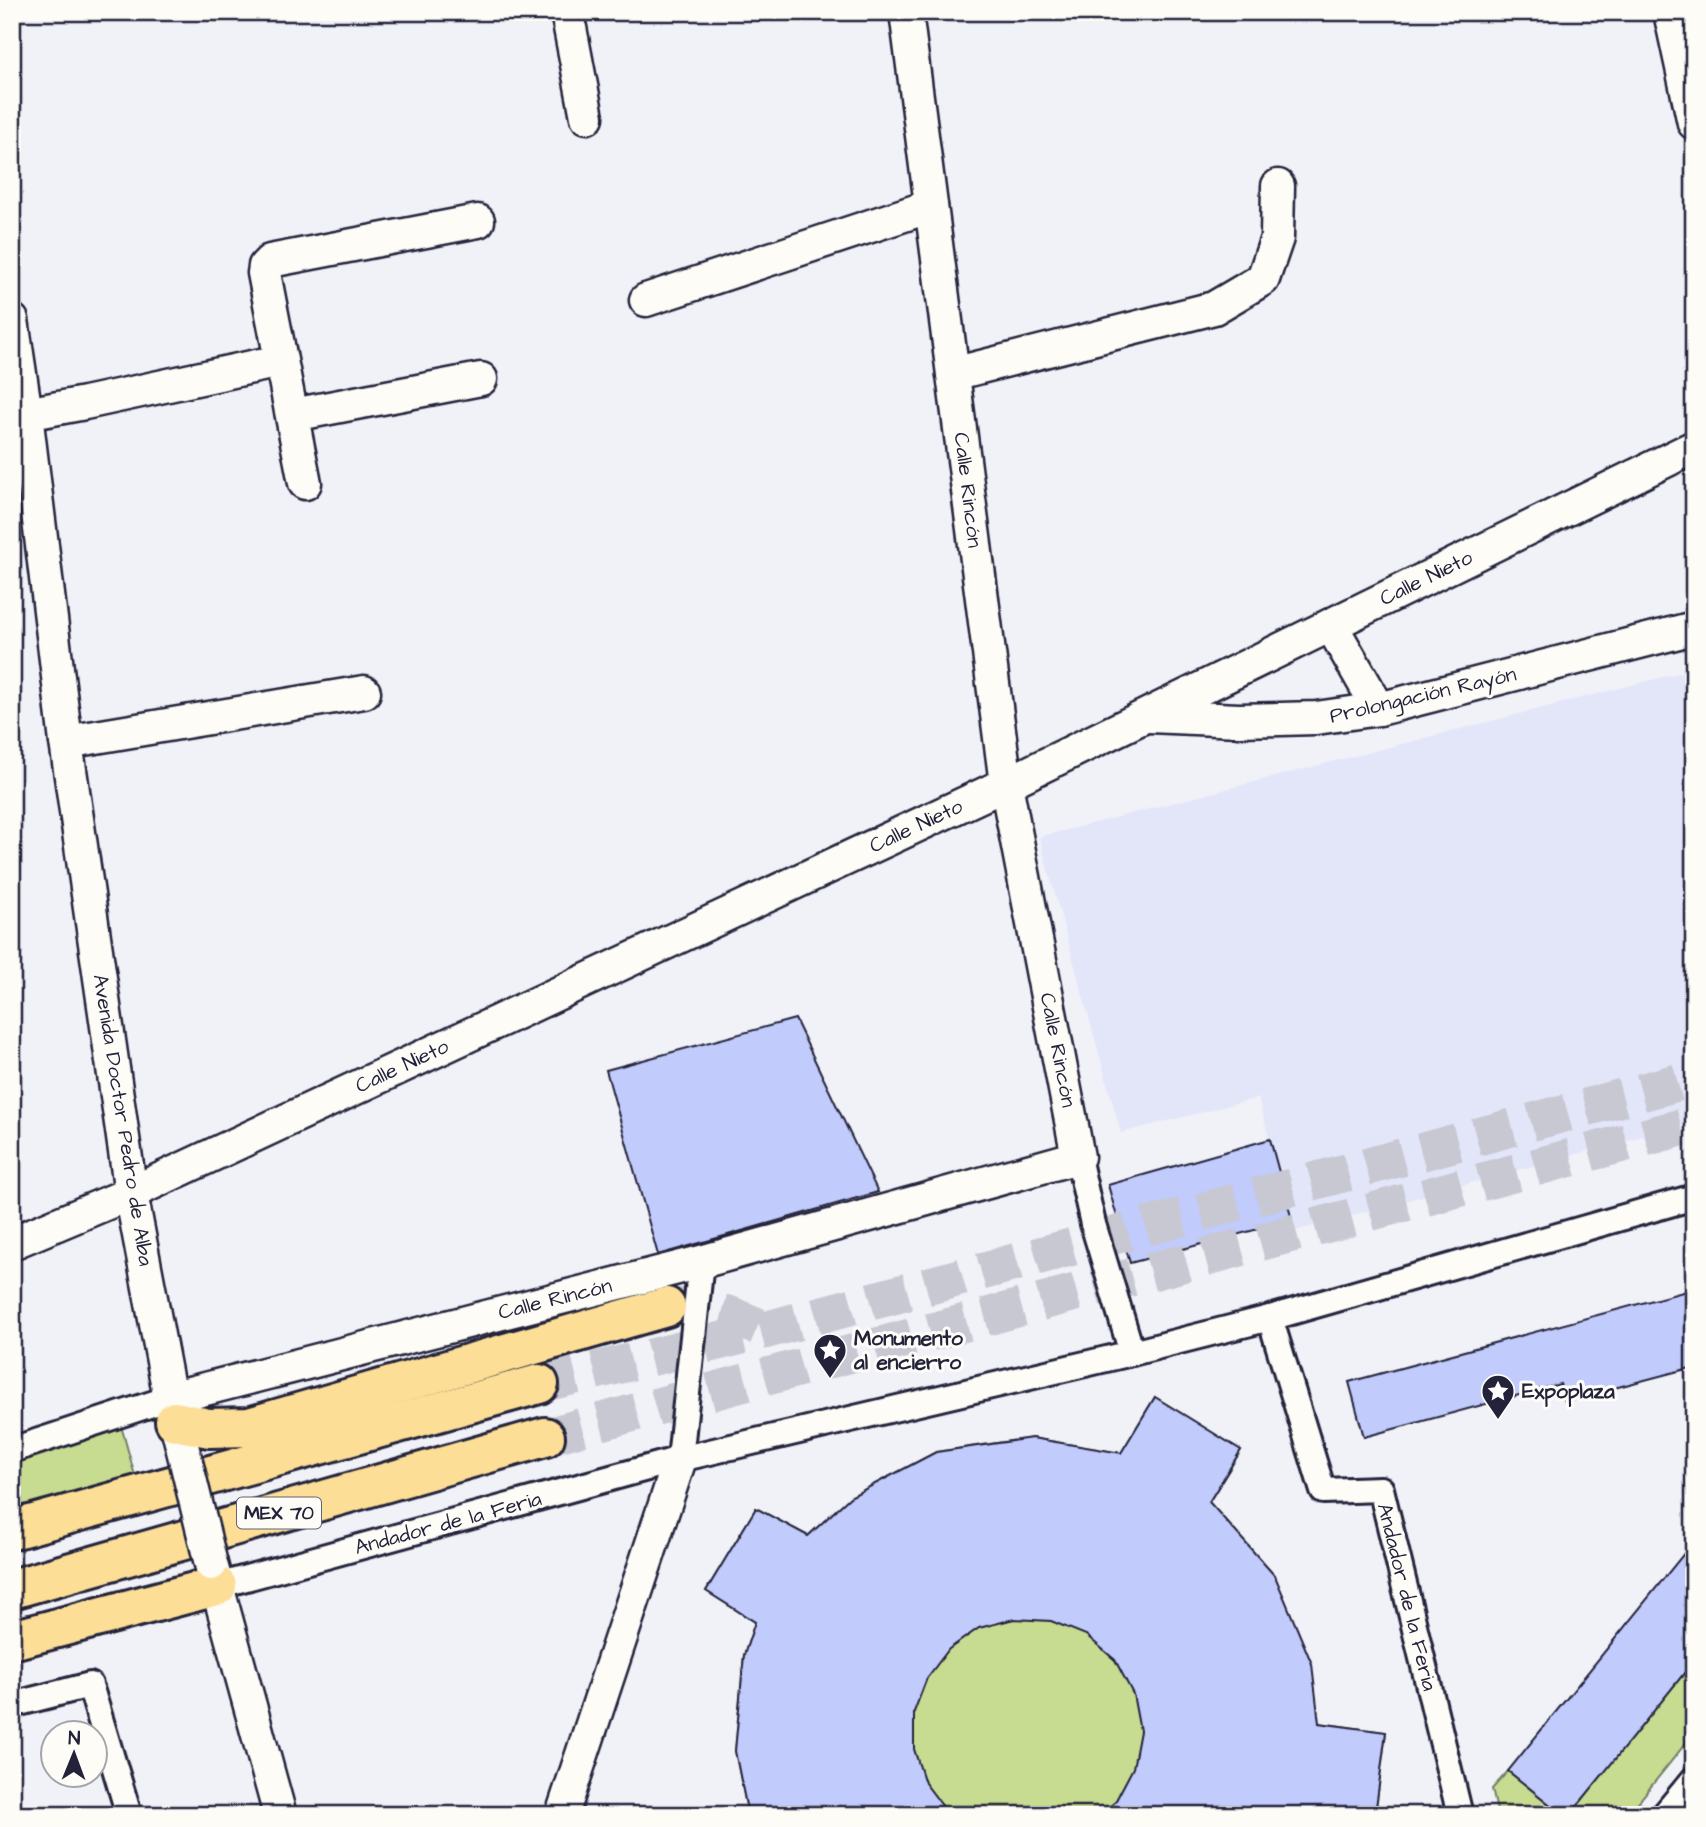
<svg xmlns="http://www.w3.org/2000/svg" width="1706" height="1827" font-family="'Architects Daughter',sans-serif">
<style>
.built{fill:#e3e6f9}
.green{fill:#c7dc91;stroke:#747f66;stroke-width:2}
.building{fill:#c1cbfc;stroke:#22223b;stroke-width:2}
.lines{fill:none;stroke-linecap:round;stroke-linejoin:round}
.primary-tunnel{stroke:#c8c8d2;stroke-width:38;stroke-dasharray:38 19;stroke-linecap:butt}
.pedestrian-casing{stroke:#22223b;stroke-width:30}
.minor-casing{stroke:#22223b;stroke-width:37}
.primary-casing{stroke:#22223b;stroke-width:44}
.pedestrian{stroke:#fdfcf7;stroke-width:24}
.minor{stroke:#fdfcf7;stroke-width:32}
.primary{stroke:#fcde96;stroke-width:38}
.minor-bridge-casing{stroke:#22223b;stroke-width:37;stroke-linecap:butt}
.minor-bridge{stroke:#fdfcf7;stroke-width:32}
.labels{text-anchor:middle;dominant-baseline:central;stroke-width:6;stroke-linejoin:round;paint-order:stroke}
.shield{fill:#fdfcf7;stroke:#646373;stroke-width:2}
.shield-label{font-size:19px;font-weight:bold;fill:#22223b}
.street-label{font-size:21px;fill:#22223b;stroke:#fdfcf7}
.poi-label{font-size:21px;font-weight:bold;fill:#22223b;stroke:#fdfcf7;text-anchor:start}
</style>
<rect width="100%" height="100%" fill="#f1f2f8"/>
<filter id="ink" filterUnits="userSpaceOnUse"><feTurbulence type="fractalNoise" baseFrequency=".0143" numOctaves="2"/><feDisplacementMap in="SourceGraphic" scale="14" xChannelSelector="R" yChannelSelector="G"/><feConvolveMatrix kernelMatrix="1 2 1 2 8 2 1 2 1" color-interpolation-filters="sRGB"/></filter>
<g filter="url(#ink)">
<path class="built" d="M1694,669V1122L1295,1231L1258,1098L1121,1133L1039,837Z"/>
<g class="green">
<path d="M1155,1397L1241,1450L1209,1502L1275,1576L1319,1723L1386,1732L1375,1815H1329L1306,1812L1305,1815H748L735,1751L744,1655L755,1622L706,1591L756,1508L808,1536L850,1497L936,1452L1032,1438L1121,1453Z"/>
<path d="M115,1404L137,1483L12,1514V1437Z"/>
<path d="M1694,1661V1733L1628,1815H1570Z"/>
<path d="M1508,1771L1563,1815H1498L1492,1789Z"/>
</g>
<g class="building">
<path d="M795,1019L878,1192L658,1255L606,1070Z"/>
<path d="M1270,1139L1292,1220L1130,1263L1108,1185Z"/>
<path d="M1694,1289V1367L1565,1401L1560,1384L1364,1437L1349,1382Z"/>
<path d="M1155,1397L1241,1450L1209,1502L1275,1576L1312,1664L1319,1723L1386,1732L1375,1815H1329L1306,1812L1305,1815H1100L1115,1802L1133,1768L1140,1731L1133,1694L1115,1660L1086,1635L1051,1621L1014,1619L979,1628L949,1649L927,1678L914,1712V1749L925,1783L947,1812L951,1815H748L735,1751L744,1655L755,1622L706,1591L756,1508L808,1536L850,1497L936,1452L1032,1438L1121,1453Z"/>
<path d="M1694,1541V1661L1570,1815H1563L1508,1771Z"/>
</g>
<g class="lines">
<g class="primary-tunnel">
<path d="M666,1307H698L730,1315L766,1330"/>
<path d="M539,1384L766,1330L1694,1078"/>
<path d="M545,1437L1694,1124"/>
</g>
<defs>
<g id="pedestrian">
<path d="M1078,1157L1093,1224L1132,1353"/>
<path d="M1270,1318L1323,1491L1381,1489L1460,1815"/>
<path d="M12,1450L170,1398"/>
<path d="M680,1459L701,1262"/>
<path d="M217,1586L680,1459L1132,1353L1270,1318L1694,1197"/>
<path d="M12,1705L90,1685L129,1815"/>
<path d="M1664,1815L1694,1779"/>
</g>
<g id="minor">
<path d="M567,12L587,117"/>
<path d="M1670,12L1694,123"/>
<path d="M646,300L931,206"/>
<path d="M12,320L26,414L66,742L131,1193L170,1398L186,1462"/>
<path d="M953,374L1214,308L1263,279L1277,238L1278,186"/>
<path d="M26,414L85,403L280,361"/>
<path d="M293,415L481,379"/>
<path d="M305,483C292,413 277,343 264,273L265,266L270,261L478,221"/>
<path d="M1331,625L1379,709"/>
<path d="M1149,716L1239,720L1316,718L1379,709L1694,628"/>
<path d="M66,742L364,692"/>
<path d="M12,1243L131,1193L1006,784L1694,447"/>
<path d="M170,1398L701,1262L1078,1157L1006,784L906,12"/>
<path d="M211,1564L280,1815"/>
<path d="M562,1815L680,1459"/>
</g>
<g id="primary">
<path d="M175,1421L209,1428L249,1427L666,1307"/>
<path d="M12,1530L539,1384"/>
<path d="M12,1589L545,1437"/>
<path d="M12,1640L217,1586"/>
</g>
</defs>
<use href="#pedestrian" class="pedestrian-casing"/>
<use href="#minor" class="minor-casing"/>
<use href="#primary" class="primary-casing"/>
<use href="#pedestrian" class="pedestrian"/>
<use href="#minor" class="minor"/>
<use href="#primary" class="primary"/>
<defs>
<path id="minor-bridge" d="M186,1462L211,1564"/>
</defs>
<use href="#minor-bridge" class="minor-bridge-casing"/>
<use href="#minor-bridge" class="minor-bridge"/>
</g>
</g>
<defs>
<symbol id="sight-pin" viewBox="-11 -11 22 30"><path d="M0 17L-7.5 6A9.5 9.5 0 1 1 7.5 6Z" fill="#22223b" stroke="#fdfcf7"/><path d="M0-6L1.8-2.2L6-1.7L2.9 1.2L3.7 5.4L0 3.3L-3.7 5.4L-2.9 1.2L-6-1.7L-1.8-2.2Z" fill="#fff"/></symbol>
</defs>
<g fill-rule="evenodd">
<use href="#sight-pin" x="811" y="1331" width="38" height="52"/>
<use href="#sight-pin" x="1479" y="1372" width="38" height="52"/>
</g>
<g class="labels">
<rect class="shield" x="237" y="1497.5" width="84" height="31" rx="5"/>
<g class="shield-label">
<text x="279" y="1513">MEX 70</text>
</g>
<g class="street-label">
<text transform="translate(968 490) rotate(83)">Calle Rincón</text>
<text transform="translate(1426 578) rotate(-26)">Calle Nieto</text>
<text transform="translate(1423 695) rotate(-13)">Prolongación Rayón</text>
<text transform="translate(916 826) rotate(-25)">Calle Nieto</text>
<text transform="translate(1058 1050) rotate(79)">Calle Rincón</text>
<text transform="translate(402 1066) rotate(-25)">Calle Nieto</text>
<text transform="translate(123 1120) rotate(81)">Avenida Doctor Pedro de Alba</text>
<text transform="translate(555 1299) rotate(-14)">Calle Rincón</text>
<text transform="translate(448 1523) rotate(-15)">Andador de la Feria</text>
<text transform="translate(1407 1597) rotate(76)">Andador de la Feria</text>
</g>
<g class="poi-label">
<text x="854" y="1338">Monumento<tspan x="854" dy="24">al encierro</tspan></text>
<text x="1522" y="1391">Expoplaza</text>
</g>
</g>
<rect width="1706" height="1827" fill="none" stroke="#fdfcf7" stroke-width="42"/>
<rect x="21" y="21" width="1664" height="1785" fill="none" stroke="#22223b" stroke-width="2.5" filter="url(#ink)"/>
<g transform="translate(74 1754) rotate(1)"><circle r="33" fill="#fdfcf7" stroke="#a5a5ac" stroke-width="2"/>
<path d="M0-5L12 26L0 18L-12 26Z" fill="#22223b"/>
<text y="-10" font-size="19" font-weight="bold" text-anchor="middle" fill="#22223b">N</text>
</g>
</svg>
